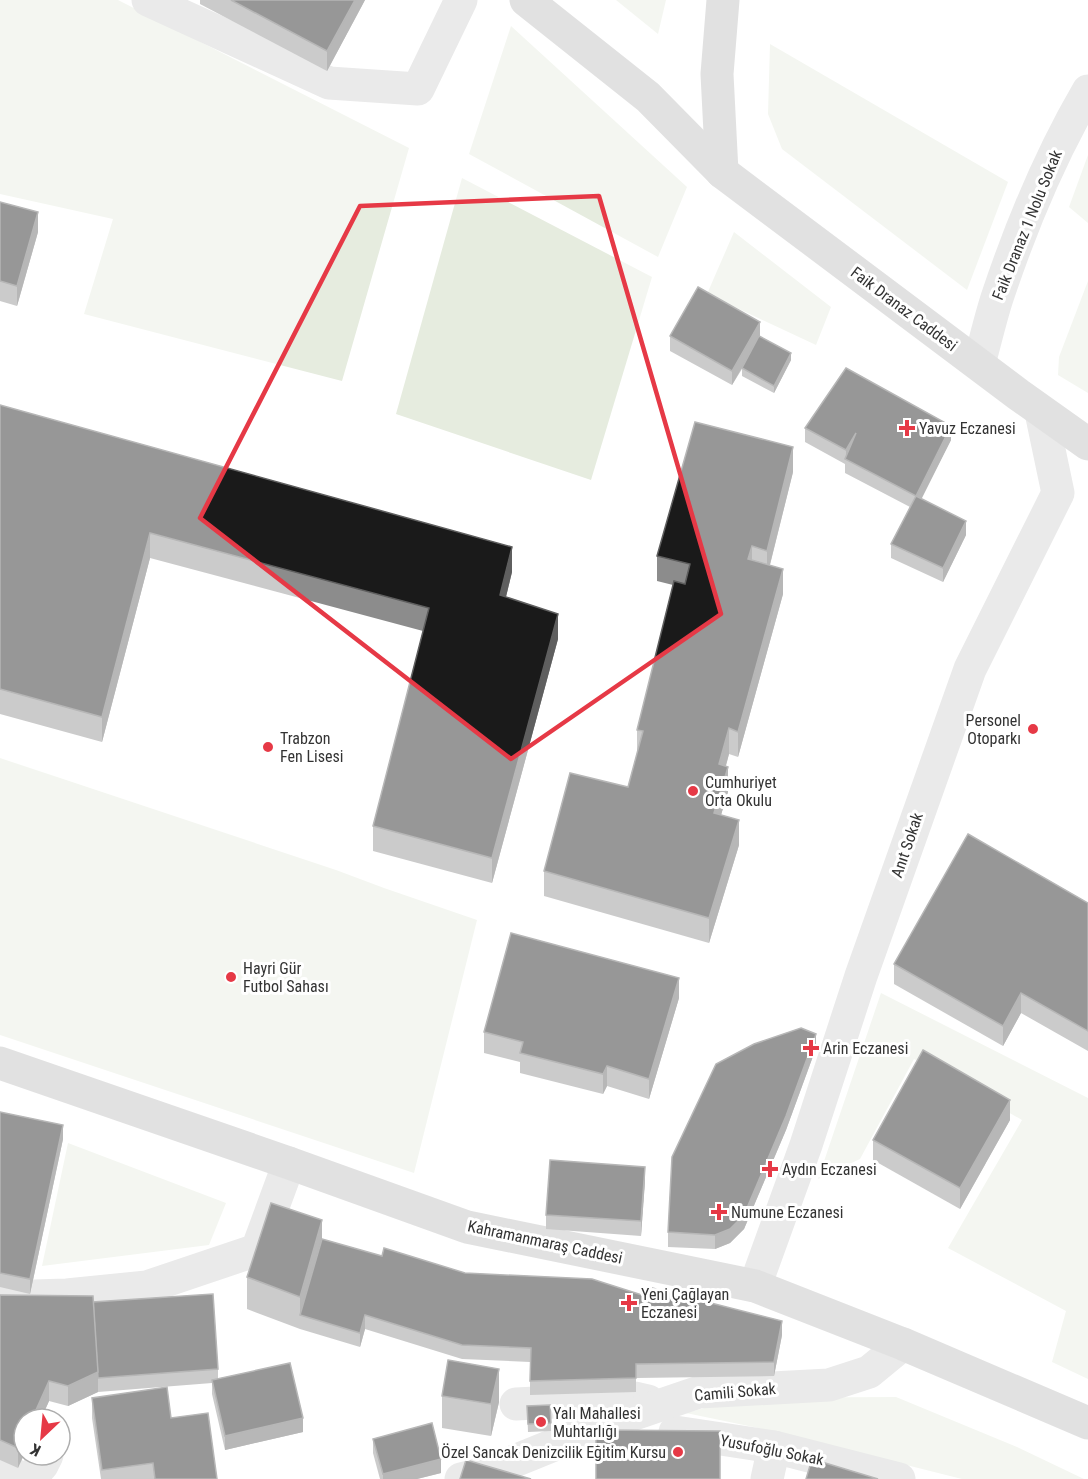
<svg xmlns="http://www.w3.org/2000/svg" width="1088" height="1479" font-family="'Roboto Condensed',sans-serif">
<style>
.green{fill:#e6ecdf}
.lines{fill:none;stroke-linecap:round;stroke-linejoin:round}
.street{stroke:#d0d0d0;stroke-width:33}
.secondary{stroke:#bdbdbd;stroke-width:33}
.wall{fill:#8c8c8c}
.shaded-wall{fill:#5f5f5f}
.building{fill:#1a1a1a;stroke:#5f5f5f;stroke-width:1.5}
.marked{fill:none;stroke:#e63946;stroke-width:4.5;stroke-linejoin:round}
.poi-dot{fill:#e63946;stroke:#fff;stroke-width:2}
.labels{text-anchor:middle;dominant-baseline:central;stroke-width:6;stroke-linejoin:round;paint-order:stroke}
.street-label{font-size:16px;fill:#333;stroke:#fff}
.poi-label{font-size:16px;fill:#333;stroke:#fff;text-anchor:start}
</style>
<rect width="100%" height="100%" fill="#fff"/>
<g class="green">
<path d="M0,0H118L409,148L342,381L84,314L113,219L0,194Z"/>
<path d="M616,0H666L658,34Z"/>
<path d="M511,26L687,187L658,257L469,154Z"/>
<path d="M770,44L1008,182L967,290L782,149L768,114Z"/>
<path d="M1088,155V223L1069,207Z"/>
<path d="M462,178L652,277L591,480L396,414Z"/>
<path d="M734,232L831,307L816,345L707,294Z"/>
<path d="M1088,281V393L1058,375L1059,357Z"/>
<path d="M0,758L336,870L384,888L477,920L414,1173L0,1035Z"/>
<path d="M881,993L1088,1098V1379L1052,1362L1066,1311L948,1248L1022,1120L914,1059L860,1159L818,1179Z"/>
<path d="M68,1143L226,1203L209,1245L42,1266Z"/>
<path d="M896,1397L1017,1447L1084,1479H962L763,1429L686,1413L741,1398Z"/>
</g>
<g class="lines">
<g class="street">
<path d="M148,0L329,83L418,89L461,0"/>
<path d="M979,364C985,342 990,320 997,298C1021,226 1050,156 1088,91"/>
<path d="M755,1286L806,1145L861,976L970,669L1058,493L1041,412"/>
<path d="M0,1297L67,1295L147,1287L257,1250L289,1163"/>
<path d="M516,1404L635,1398L648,1401"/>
<path d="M675,1432L774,1447L899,1479"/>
<path d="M0,1470L26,1479"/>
<path d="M30,1479L42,1465L47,1455"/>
<path d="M461,1479L485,1473L608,1423L699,1392L829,1385L869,1372L903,1344"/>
<path d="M767,1479L774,1447"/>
</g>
<g class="secondary">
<path d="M526,0L648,97L722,172L1019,395L1088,444"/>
<path d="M722,172L717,74L723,0"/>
<path d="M0,1063L289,1163L467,1227L755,1286L903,1344L1088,1423"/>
</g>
</g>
<g class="wall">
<path d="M200,0H365L327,71L200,4Z"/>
<path d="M0,202L38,232L17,306L0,301Z"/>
<path d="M670,336H760L791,360L774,393L742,376V369L732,385L670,351Z"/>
<path d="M0,405L512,572L506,597L558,639L492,883L373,851V826L423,631L150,558L102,742L0,714Z"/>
<path d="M805,428L951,440L921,498L966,535L943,582L891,558V544L910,507L845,473V464L805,442Z"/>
<path d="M793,472L770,565L783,594L738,757L729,754L726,766L728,792L721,815L739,845L709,943L544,896V871L628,787L637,754V730L673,585L657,581V556Z"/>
<path d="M1088,903V1051L1021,1013L1003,1046L894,984V964Z"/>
<path d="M679,998L649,1099L607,1086L603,1094L520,1073V1062L484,1053V1032Z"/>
<path d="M816,1048L786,1130L744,1229L730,1243L715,1249L668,1247V1232Z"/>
<path d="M0,1112L63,1139L30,1294L0,1287Z"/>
<path d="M1010,1120L960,1209L873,1160V1140Z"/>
<path d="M645,1181L641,1236L546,1229V1215Z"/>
<path d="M322,1239L382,1256L465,1273L645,1296L782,1335L774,1376L636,1378V1392L530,1395V1362L462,1359L365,1329L360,1347L300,1329L247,1309V1277Z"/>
<path d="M0,1295L93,1302L218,1369V1379L303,1432L225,1450L212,1394V1383L98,1392L68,1406L49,1401L41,1419H24L18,1468L0,1460Z"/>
<path d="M442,1396L499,1402L491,1436L442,1428Z"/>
<path d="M92,1398L171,1418L217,1479H101L92,1418Z"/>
<path d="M527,1406L551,1423V1431L528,1432Z"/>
<path d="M373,1439L441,1473L417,1479H380L373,1453Z"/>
</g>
<g class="shaded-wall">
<path d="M355,0H365L327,71V51Z"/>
<path d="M38,212V232L17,306V286Z"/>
<path d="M760,322V336L732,385V371Z"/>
<path d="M791,353V360L774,393V386Z"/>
<path d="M951,426V440L916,510V496Z"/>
<path d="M856,433L846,459V450Z"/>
<path d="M793,447V472L767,576V551Z"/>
<path d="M966,521V535L943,582V568Z"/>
<path d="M150,533V558L102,742V717Z"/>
<path d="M752,546V572L748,559Z"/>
<path d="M512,547V572L500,621V595Z"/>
<path d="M783,569V594L738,757V732Z"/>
<path d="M558,614V639L492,883V858Z"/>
<path d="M729,728V754L719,789V764Z"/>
<path d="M728,767V792L714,838V813Z"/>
<path d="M739,820V845L709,943V918Z"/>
<path d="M679,978V998L649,1099V1079Z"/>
<path d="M1021,993V1013L1003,1046V1026Z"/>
<path d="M816,1034V1048L786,1130L744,1229L730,1243L715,1249V1235Z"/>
<path d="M607,1066V1086L603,1094V1074Z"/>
<path d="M1010,1100V1120L960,1209V1188Z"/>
<path d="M63,1125V1139L30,1294V1279Z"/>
<path d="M645,1167V1181L641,1236V1221Z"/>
<path d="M322,1220V1253L300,1315V1297Z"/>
<path d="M365,1315V1329L360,1347V1333Z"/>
<path d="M782,1321V1335L774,1376V1362Z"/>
<path d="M499,1369V1402L491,1436V1404Z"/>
<path d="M98,1372V1392L68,1406V1386Z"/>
<path d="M49,1381V1401L41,1419H32Z"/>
<path d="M303,1418V1432L225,1450V1436Z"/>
<path d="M24,1435V1455L18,1468V1448Z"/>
<path d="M441,1459V1473L417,1479H383V1474Z"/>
</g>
<g class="building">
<path d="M231,0H355L327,51Z"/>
<path d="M0,202L38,212L17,286L0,281Z"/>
<path d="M698,287L760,322L732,371L670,336Z"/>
<path d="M759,336L791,353L774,386L742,368Z"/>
<path d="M846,368L951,426L916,496L845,459L856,433L846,450L805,428Z"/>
<path d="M0,405L512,547L500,595L558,614L492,858L373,826L429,608L150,533L102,717L0,689Z"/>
<path d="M695,422L793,447L767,551L752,546L748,559L783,569L738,732L729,728L719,764L728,767L714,813L739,820L709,918L544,871L570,773L628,787L643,731L637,730L674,581L685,584L690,564L657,556Z"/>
<path d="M916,496L966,521L943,568L891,544Z"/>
<path d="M968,834L1088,903V1031L1021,993L1003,1026L894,964Z"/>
<path d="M511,933L679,978L649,1079L607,1066L603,1074L520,1053L523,1042L484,1032Z"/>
<path d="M801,1028L816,1034L786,1116L744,1215L730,1229L715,1235L668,1232L672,1157L716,1064L754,1044Z"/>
<path d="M923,1050L1010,1100L960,1188L873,1140Z"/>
<path d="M0,1112L63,1125L30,1279L0,1273Z"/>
<path d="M550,1160L645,1167L641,1221L546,1215Z"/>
<path d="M271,1203L322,1220L300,1297L247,1277Z"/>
<path d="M322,1239L382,1256L384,1248L465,1273L592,1279L645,1296L648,1287L782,1321L774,1362L636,1364V1378L530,1381L531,1348L462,1345L365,1315L360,1333L300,1315Z"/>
<path d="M213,1294L218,1369L98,1378L93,1302Z"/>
<path d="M0,1295L93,1296L98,1372L68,1386L49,1381L32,1419H24V1435L18,1448L0,1440Z"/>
<path d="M448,1360L499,1369L491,1404L442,1396Z"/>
<path d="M290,1363L303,1418L225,1436L212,1380Z"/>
<path d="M167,1387L171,1418L208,1413L217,1479H155L153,1463L102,1470L92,1398Z"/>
<path d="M550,1405L551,1423L528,1424L527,1406Z"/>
<path d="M432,1423L441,1459L383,1474L373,1439Z"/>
<path d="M596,1430L720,1431V1479H596Z"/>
<path d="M812,1459L878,1479H806Z"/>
<path d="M466,1460L531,1479H460Z"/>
</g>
<path d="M0 0H1088V1479H0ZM599,196L721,614L511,759L200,518L360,206Z" fill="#fff" fill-opacity=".55" fill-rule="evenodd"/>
<path class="marked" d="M599,196L721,614L511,759L200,518L360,206Z"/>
<g class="poi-dot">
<path d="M904 419h6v6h6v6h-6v6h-6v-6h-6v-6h6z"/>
<circle cx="1033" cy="729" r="6"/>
<circle cx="268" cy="747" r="6"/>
<circle cx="693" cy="791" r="6"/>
<circle cx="231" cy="977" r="6"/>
<path d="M808 1039h6v6h6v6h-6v6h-6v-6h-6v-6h6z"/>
<path d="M767 1160h6v6h6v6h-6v6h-6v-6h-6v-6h6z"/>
<path d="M716 1203h6v6h6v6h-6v6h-6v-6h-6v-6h6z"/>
<path d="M626 1294h6v6h6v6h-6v6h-6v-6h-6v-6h6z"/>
<circle cx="541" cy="1422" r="6"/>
<circle cx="678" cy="1452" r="6"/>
</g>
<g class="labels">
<g class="street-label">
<text transform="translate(1027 225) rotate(-68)">Faik Dranaz 1 Nolu Sokak</text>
<text transform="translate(904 309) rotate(37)">Faik Dranaz Caddesi</text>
<text transform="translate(907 845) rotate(-71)">Anıt Sokak</text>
<text transform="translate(545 1242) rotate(12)">Kahramanmaraş Caddesi</text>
<text transform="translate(735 1392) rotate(-5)">Camili Sokak</text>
<text transform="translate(772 1450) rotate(11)">Yusufoğlu Sokak</text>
</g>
<g class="poi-label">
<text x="919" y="428">Yavuz Eczanesi</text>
<text x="1021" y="720" text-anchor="end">Personel<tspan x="1021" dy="18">Otoparkı</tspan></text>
<text x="280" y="738">Trabzon<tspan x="280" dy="18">Fen Lisesi</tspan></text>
<text x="705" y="782">Cumhuriyet<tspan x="705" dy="18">Orta Okulu</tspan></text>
<text x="243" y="968">Hayri Gür<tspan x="243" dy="18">Futbol Sahası</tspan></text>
<text x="823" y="1048">Arin Eczanesi</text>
<text x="782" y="1169">Aydın Eczanesi</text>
<text x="731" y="1212">Numune Eczanesi</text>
<text x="641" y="1294">Yeni Çağlayan<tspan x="641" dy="18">Eczanesi</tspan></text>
<text x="553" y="1413">Yalı Mahallesi<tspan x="553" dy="18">Muhtarlığı</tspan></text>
<text x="666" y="1452" text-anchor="end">Özel Sancak Denizcilik Eğitim Kursu</text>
</g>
</g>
<g transform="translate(42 1437) rotate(206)"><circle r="28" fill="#ffffff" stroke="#adadad" stroke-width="1.5"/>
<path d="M0-4.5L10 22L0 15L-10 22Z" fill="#e63946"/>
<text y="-9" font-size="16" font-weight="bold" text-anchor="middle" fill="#333333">K</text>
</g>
</svg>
